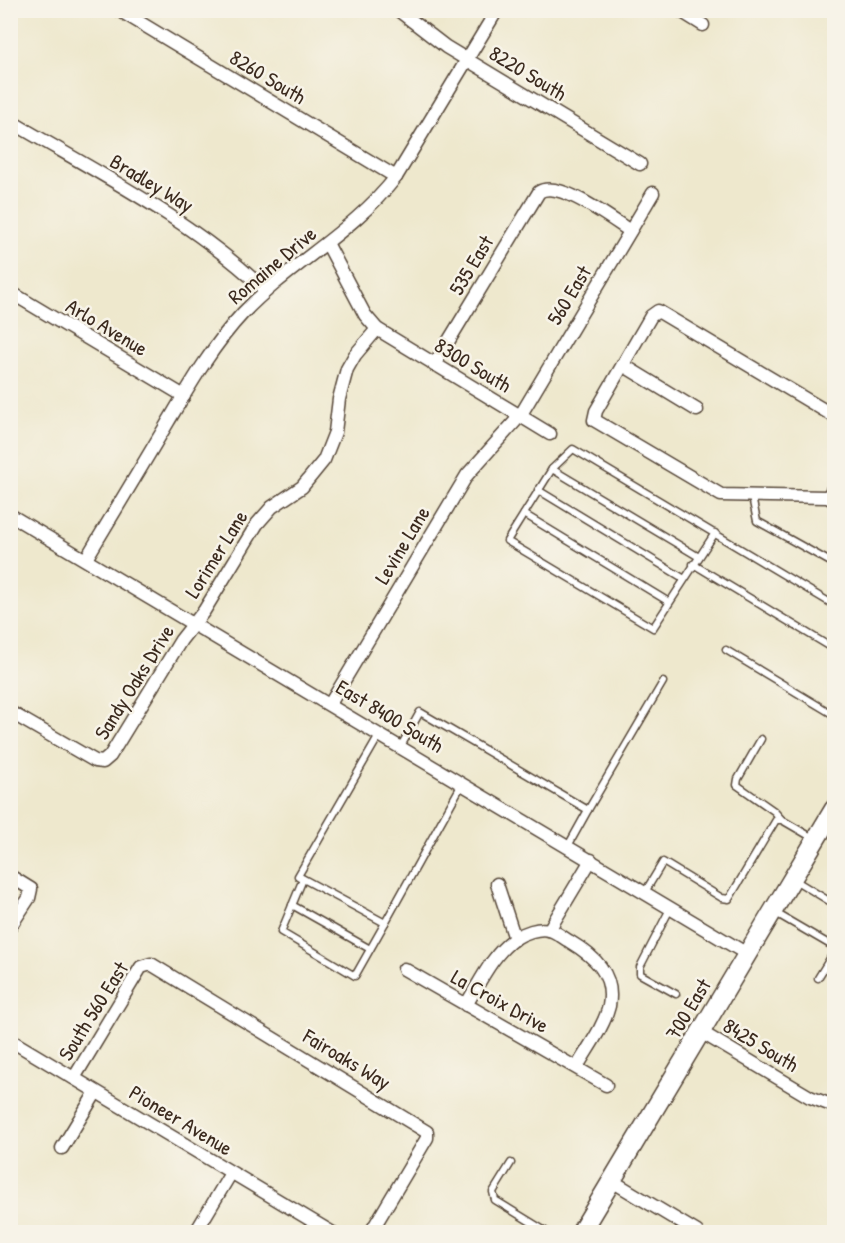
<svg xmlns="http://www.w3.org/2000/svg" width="845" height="1243" font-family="'Patrick Hand',sans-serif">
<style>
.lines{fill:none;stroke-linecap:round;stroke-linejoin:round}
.service-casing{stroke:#564638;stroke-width:9}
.minor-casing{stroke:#564638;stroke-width:15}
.primary-casing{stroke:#564638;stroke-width:21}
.service{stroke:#fff;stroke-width:6}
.minor{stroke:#fff;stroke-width:12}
.primary{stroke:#fff;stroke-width:18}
.labels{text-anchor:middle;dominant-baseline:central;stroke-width:5;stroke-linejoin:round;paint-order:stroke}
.street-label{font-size:21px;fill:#3b2a1e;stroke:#f7f3e8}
</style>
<rect width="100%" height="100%" fill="#f7f3e8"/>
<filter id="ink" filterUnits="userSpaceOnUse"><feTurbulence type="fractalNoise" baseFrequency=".0167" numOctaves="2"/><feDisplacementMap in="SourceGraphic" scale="12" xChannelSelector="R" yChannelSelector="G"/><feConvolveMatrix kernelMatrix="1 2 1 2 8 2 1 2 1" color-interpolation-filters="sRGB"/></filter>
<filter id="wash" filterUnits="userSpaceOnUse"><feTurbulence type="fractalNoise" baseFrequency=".008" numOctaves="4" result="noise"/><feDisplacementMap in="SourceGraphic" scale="24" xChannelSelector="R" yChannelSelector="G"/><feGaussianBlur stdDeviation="1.35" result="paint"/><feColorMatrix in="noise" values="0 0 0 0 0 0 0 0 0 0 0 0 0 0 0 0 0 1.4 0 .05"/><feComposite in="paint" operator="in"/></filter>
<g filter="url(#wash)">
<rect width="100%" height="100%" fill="#eee8cd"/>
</g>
<g filter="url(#ink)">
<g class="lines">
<defs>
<g id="service">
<path d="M552,469L699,557"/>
<path d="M538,490L683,578"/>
<path d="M752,497L757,521L834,564"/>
<path d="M524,514L669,602"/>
<path d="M715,533L653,628L507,541L552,469L573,449L834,605"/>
<path d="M693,564L834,649"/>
<path d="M726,650L834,715"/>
<path d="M380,734L298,876L385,923L462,784"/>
<path d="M761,739L738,779L737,785L774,811L782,820"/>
<path d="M401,746L420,712L588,810L568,846"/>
<path d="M588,810L663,682"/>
<path d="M303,879L281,932L355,976L385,923"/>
<path d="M793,879L834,904"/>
<path d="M645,892L663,862L722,898L729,899L776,820H782L813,838"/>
<path d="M292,905L370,949"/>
<path d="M670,909L640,967V974L676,994"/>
<path d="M774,912L834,947"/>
<path d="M818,978L834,952"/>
<path d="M511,1163L493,1192L495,1200L547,1232"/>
</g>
<g id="minor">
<path d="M119,10L396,177"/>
<path d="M398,10L446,47L640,164"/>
<path d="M679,10L703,25"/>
<path d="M10,121C98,173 192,220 266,291"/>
<path d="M327,243L365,315L377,329L550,434"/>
<path d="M10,292L184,396"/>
<path d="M434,365L539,192C559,179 611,219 630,231"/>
<path d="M623,365L697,410"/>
<path d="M834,416L658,311L651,316L596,411L594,420L721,495L828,497L834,501"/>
<path d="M828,497L834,487"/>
<path d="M10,515L747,954"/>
<path d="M86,559C113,514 141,468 168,422C190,385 213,345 243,313C291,263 353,232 396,177L497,10"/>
<path d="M330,704L467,475L520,416L653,193"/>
<path d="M10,712L95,761L103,762L110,756L181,640L204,611L257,524L272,507L302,487L324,460L335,432L339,399L347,369L355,355L377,329"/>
<path d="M10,876L31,889L29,898L10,927"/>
<path d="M497,884L515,939"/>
<path d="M549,930L591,860"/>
<path d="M404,969L606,1085"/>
<path d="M466,1005C480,982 492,955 514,939C523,933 539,927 549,930C556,931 563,938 569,941C594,956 615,974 609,1006C604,1027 587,1049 577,1067"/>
<path d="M701,1032L810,1097L834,1106"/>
<path d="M10,1040L331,1232"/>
<path d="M74,1078L141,967L151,964L427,1132V1138L371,1232"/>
<path d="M62,1148L96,1092"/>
<path d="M612,1181L697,1232"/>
<path d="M197,1230L231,1173"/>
</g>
<path id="primary" d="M581,1232L834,809"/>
</defs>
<use href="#service" class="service-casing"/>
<use href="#minor" class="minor-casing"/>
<use href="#primary" class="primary-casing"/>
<use href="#service" class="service"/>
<use href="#minor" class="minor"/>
<use href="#primary" class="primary"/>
</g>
</g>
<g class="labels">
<g class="street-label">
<text transform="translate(528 73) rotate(31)">8220 South</text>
<text transform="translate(268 77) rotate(31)">8260 South</text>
<text transform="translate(152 183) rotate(31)">Bradley Way</text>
<text transform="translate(272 265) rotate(-40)">Romaine Drive</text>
<text transform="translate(471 265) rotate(-59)">535 East</text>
<text transform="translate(569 295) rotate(-59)">560 East</text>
<text transform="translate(107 327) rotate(31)">Arlo Avenue</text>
<text transform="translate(473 365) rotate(31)">8300 South</text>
<text transform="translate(402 545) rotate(-59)">Levine Lane</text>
<text transform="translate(216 554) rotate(-58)">Lorimer Lane</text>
<text transform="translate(134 682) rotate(-58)">Sandy Oaks Drive</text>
<text transform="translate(390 716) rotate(31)">East 8400 South</text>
<text transform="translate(500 1001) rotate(29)">La Croix Drive</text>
<text transform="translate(688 1009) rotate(-59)">700 East</text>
<text transform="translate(93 1011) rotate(-58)">South 560 East</text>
<text transform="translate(761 1045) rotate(31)">8425 South</text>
<text transform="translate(347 1059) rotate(31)">Fairoaks Way</text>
<text transform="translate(181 1120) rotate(31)">Pioneer Avenue</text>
</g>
</g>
<rect width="845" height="1243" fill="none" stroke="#f7f3e8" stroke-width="36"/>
</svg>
